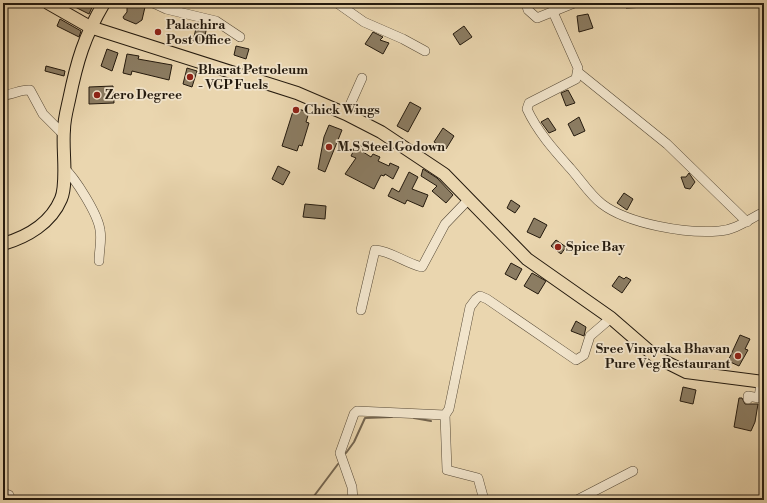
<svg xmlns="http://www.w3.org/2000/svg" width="767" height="503" font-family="'Libre Bodoni',serif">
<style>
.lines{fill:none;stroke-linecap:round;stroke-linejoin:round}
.stream{stroke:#73644e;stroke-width:2}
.building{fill:#8b7c62;stroke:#241a0e}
.minor-casing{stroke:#564936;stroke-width:10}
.major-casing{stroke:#241a0e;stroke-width:14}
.minor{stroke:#f1e4cb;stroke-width:9}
.major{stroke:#ead6af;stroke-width:12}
.poi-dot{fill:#8f2418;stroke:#f1e4cb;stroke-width:1.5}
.labels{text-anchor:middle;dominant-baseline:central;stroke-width:3.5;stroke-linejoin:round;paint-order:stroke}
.poi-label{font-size:13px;font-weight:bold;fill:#241a0e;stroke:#f1e4cb;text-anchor:start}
</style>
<rect width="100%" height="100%" fill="#ead6af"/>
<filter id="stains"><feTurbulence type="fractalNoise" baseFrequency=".005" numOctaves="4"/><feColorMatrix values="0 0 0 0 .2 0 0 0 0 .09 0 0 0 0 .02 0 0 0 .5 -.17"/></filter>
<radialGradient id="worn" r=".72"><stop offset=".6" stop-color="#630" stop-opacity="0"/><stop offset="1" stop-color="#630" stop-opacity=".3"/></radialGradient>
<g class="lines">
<g class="stream">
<path d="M414,418L431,421"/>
<path d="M346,453L354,442L365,418L392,417"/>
<path d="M311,500L338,464"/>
</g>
</g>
<g class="building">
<path d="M67,3H94L89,14Z"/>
<path d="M623,3H647V7L626,8Z"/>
<path d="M127,6L145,7L142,20L136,24L124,19L123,17L127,12Z"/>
<path d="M588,14L593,28L579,32L577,16Z"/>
<path d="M60,19L81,31L79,37L57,26Z"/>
<path d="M197,24L207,27L203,43L193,41Z"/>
<path d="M464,26L472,37L460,45L453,34Z"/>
<path d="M373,32L383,37L380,40L389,43L383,54L365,44Z"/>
<path d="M236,46L249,49L246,59L234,55Z"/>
<path d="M107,49L118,53L112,71L101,66Z"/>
<path d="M127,54L139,56L138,59L172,65L169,80L132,71L131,75L123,73Z"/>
<path d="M46,66L65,71L64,76L45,71Z"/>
<path d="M187,68L197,71L192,87L183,84Z"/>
<path d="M113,86L114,103L89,104V87Z"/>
<path d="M568,90L575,103L566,106L561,93Z"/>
<path d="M410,102L421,108L408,132L397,126Z"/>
<path d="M294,108L309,112L306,122L309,123L302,146L299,145L297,151L282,146Z"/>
<path d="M579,117L585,131L574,136L568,124Z"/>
<path d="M548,118L556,130L549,133L541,122Z"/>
<path d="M329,125L342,130L325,172L318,169L324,137Z"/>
<path d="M443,128L454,136L446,149L434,142Z"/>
<path d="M357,144L362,146L360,150L371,157L373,154L380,157L378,161L389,166L390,163L399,167L393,179L385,174L384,176L381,175L374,189L345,174L356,158L351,156Z"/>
<path d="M278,166L290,172L283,185L272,179Z"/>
<path d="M423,169L437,178L453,195L446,203L432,191L437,186L421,176Z"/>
<path d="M409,172L418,177L412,189L428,195L423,207L407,200L405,204L388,196L392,188L399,192Z"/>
<path d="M689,173L695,182L690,189L685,188L681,177H686Z"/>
<path d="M624,193L633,199L627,210L617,203Z"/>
<path d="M511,200L520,206L515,213L507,208Z"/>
<path d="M305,204L326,206L325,219L303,217Z"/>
<path d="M534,218L547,225L540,238L527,232Z"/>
<path d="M556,240L566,247L561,254L551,246Z"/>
<path d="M511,263L522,269L516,280L505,274Z"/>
<path d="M532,273L546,281L538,294L524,286Z"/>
<path d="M619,276L624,279L626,277L631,280L622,293L612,286Z"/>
<path d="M576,321L586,327L584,336L571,331Z"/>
<path d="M740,335L750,339L745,349L748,350L739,366L728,361Z"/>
<path d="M683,387L696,390L693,404L680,401Z"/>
<path d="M739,398H742L745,404H758L755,422L751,431L734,427Z"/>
</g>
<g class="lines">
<defs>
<g id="minor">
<path d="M153,3L166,9L216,21L240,37"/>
<path d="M337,3L364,22L403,39L425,51"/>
<path d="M526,3L528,10L537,18L574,3"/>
<path d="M553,12L578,68L576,79L529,103L527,109C537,131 554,150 570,168C580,179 590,195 602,204C628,224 687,234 719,231C736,230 749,219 764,212"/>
<path d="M579,73L667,144L747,222"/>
<path d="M3,95C13,95 20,89 30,90L43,114L64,135"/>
<path d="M346,114L362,78"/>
<path d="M64,168C75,178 98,214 100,230C102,240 99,251 99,261"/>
<path d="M361,310L375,250C391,251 405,263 422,267L445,224L469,199"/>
<path d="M748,399V396L759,398L761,382"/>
<path d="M445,415L447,470L478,478L484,500"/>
<path d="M3,493L9,495L11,500"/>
<path d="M353,500L352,487L340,453L354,414L357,411L445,415L449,409L470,307L476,299L480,296L487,299L576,360L584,355L590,336L611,318"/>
<path d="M577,500L633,471"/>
</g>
<g id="major">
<path d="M48,3L90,27L297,93L346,114L381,132L444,174L527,259L611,318L656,357L686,372L764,382"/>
<path d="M3,244C27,237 51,223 61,199C68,183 62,148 64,130C64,120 67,109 69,100C77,61 84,37 104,3"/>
</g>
</defs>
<use href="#minor" class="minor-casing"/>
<use href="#major" class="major-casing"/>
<use href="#minor" class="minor"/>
<use href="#major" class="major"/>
</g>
<g class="poi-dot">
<circle cx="158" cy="32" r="4"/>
<circle cx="190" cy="77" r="4"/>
<circle cx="97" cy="95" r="4"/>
<circle cx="296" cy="110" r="4"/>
<circle cx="329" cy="147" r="4"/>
<circle cx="558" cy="247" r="4"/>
<circle cx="738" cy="356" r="4"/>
</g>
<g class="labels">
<g class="poi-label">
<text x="166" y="25">Palachira<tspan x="166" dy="15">Post Office</tspan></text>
<text x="198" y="70">Bharat Petroleum<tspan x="198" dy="15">- VGP Fuels</tspan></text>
<text x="105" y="95">Zero Degree</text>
<text x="304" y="110">Chick Wings</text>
<text x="337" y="147">M.S Steel Godown</text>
<text x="566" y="247">Spice Bay</text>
<text x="730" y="349" text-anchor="end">Sree Vinayaka Bhavan<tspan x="730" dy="15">Pure Veg Restaurant</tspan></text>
</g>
</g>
<rect width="767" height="503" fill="none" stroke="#ead6af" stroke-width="16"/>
<rect x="4" y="4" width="759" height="495" fill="none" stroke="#241a0e" stroke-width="2"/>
<rect x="8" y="8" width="751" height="487" fill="none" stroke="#241a0e"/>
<rect width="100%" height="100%" filter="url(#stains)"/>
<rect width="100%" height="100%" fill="url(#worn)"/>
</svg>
